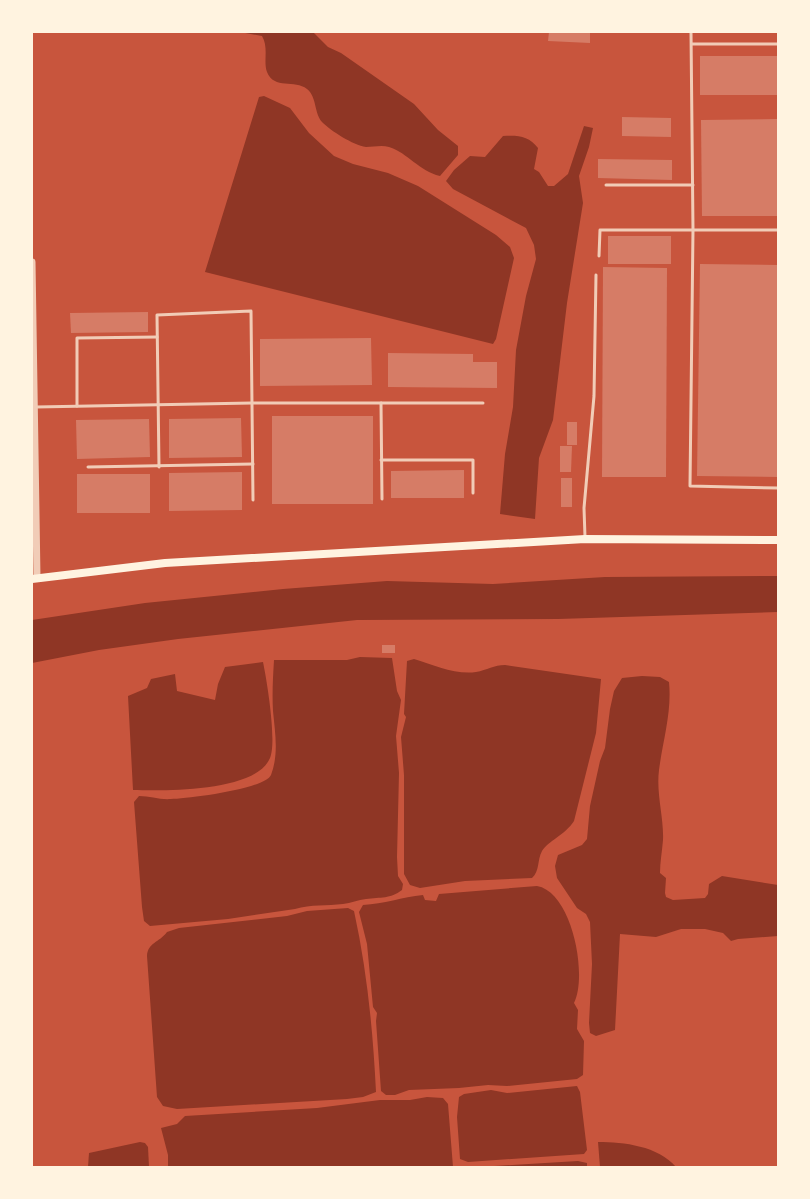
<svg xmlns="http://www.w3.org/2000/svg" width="810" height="1199" font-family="Lato,sans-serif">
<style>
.water{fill:#8f3625}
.building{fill:#d67c66}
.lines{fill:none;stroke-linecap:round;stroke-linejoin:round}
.service{stroke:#f1ccb7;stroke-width:3}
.tertiary{stroke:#f1ccb7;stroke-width:7}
.secondary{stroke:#fff3e0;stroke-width:8}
</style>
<rect width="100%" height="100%" fill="#c8553d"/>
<g class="water">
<path d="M240,32H313L328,47L341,53L414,104L438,130L458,146V155L440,176C419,171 408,153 389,147C382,145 373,147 366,147C353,145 331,131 322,122C314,113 317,97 307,89C295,79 274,90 267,72C263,61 269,48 262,36Z"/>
<path d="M264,96L290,108L309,133L334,156L353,164L388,173L418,186L496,235L510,247L514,258L496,339L493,344L205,272L259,97Z"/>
<path d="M584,126L593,128L589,147L579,176L583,203L567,303L553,420L539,458L535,519L500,514L505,454L513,407L516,350L526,296L536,259L534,245L526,228L453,189L446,181L454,170L470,156L485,157L503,136C518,135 529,136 538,148L534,169L539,172L548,186H554L568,174Z"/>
<path d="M778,576V612L558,619L357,620L178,639L99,650L32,663V620L145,603L283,589L387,581L493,584L605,577Z"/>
<path d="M360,657L392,658L397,691L401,700L396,736L399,773L397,857L398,876L403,884L402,890C390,899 381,897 366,899C358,900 351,903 343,904C327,906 311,904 295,909L228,919L150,926L144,921L142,907L134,802L139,796C150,796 160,800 171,799C187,799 265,789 271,775C279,754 275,732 273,711C272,694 273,677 274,660H347Z"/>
<path d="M414,659C433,665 456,675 476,672C487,670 494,665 505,665L601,679L596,733L574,821C565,835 548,841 542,851C537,860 540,871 532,878L465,881L420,888L410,885L404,874V775L401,737L406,717L404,714L407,661Z"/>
<path d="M263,662C267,681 277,742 270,758C256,792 165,791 133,790L128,696L147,688L151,679L175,674L177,691L215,700L218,684L225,667Z"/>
<path d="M642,676L660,677L669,682C672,712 663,740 659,770C656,794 664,817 663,840C662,852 660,862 660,873L666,878L665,893L666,897L673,900L705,898L708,894L709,884L722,876L778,885V936L738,939L731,941L723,933L705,929H681L656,937L620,934L615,1030L596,1036L590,1033L589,1023L592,964L590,922L586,914L577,908L557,878L555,866L558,855L582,845L587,839L590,806L600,761L605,748L610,709L614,691L622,678Z"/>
<path d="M537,886C572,892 588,975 574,1003L578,1010L577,1029L584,1041L583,1075L577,1079L507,1086L488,1085L459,1088L409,1090L395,1095H386L381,1091L376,1021L377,1013L373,1007L367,944L359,912L363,905C384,904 402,897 423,895L425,900L436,901L439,894Z"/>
<path d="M348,908L354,911C367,970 373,1031 376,1092L363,1097L347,1099L177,1109L163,1106L157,1097L147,956C148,942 159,943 167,932L179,928L287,916L307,911Z"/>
<path d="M577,1086L580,1092L587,1150L584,1154L468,1162L460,1159L457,1117L459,1097L464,1094L491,1090L507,1093Z"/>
<path d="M427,1097L443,1098L448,1104L453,1167H168V1155L161,1128L177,1124L185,1116L317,1108L380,1100H410Z"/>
<path d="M140,1142L145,1143L148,1147L149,1167H88L89,1153Z"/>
<path d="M598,1142C624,1142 658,1146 676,1167H600Z"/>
<path d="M578,1161L587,1163V1167H479Z"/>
</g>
<g class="building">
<path d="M549,32L590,33V43L548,41Z"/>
<rect x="700" y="56" width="78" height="39"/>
<path d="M622,117L671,118V137L622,136Z"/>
<path d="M778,119V216H702L701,120Z"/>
<path d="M598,159L672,160V180L598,178Z"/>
<rect x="608" y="236" width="63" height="28"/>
<path d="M700,264L778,265V477L697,476Z"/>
<path d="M603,267L667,268L666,477H602Z"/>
<path d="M148,312V332L71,333L70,313Z"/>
<path d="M371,338L372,385L260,386V339Z"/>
<path d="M388,353L473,354V362H497V388L388,387Z"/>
<rect x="272" y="416" width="101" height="88"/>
<path d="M241,418L242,457L169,458V419Z"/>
<path d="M149,419L150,457L77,459L76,420Z"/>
<rect x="567" y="422" width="10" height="23"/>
<path d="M560,446H572L571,472H560Z"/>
<path d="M464,470V498H391V471Z"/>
<path d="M242,472V510L169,511V473Z"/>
<rect x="77" y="474" width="73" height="39"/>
<rect x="561" y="478" width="11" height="29"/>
<rect x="382" y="645" width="13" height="8"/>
</g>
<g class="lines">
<g class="service">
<path d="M691,32L693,230L690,486L778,488"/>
<path d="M692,44H778"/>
<path d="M606,185H693"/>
<path d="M599,256L600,230H778"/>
<path d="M381,403L382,499"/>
<path d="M77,406V338L157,337"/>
<path d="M36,407L252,403H483"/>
<path d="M381,460H473V493"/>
<path d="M88,467L253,464"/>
<path d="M159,467L157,315L251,311L253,500"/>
<path d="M585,537L584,508L594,396L596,275"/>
</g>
<path class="tertiary" d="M32,262L37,578"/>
<path class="secondary" d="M32,579L165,563L585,539L778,540"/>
</g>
<rect width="810" height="1199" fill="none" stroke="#fff3e0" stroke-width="66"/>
</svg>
